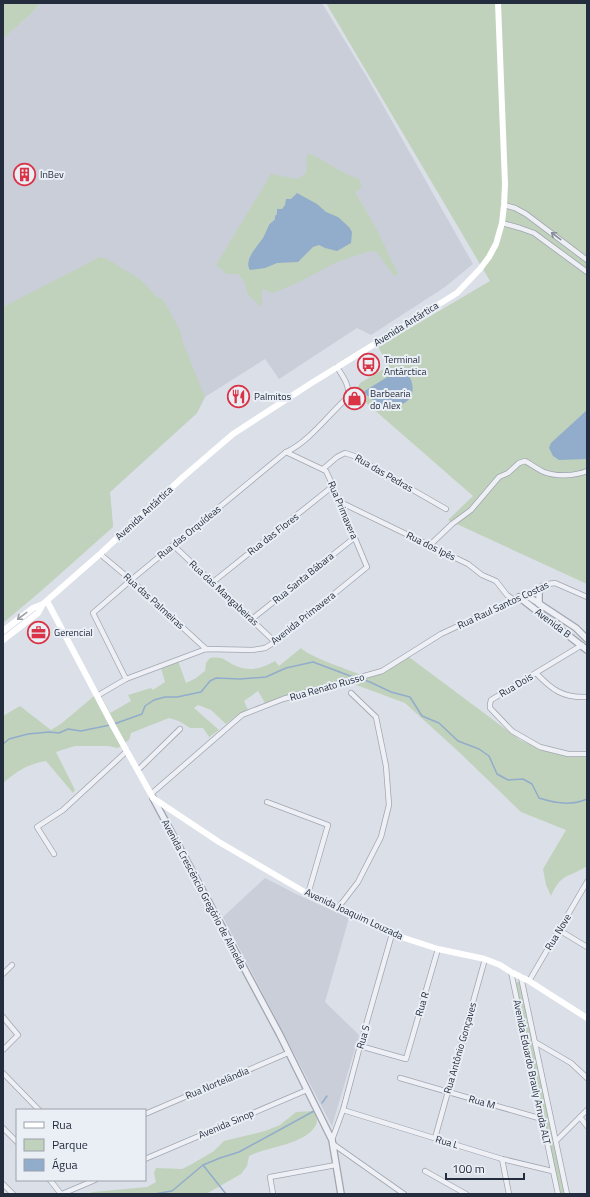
<svg xmlns="http://www.w3.org/2000/svg" width="590" height="1197" font-family="'Titillium Web',sans-serif">
<style>
.built{fill:#c9ced9}
.green{fill:#c0d2bb}
.water{fill:#92accb}
.lines{fill:none;stroke-linecap:round;stroke-linejoin:round}
.stream{stroke:#92accb;stroke-width:1.5}
.minor-casing{stroke:#a0a6b1;stroke-width:6}
.tertiary-casing{stroke:#a0a6b1;stroke-width:8}
.minor{stroke:#eef0f5;stroke-width:4.5}
.tertiary{stroke:#eef0f5;stroke-width:5.5}
.secondary{stroke:#fff;stroke-width:6}
.oneway{stroke:#898e9a}
.oneway2{stroke:#9ca0a8}
.labels{text-anchor:middle;dominant-baseline:central;stroke-width:4;stroke-linejoin:round;paint-order:stroke}
.poi-label{font-size:10px;fill:#242d3e;stroke:#eaeef5;text-anchor:start}
.street-label{font-size:10px;fill:#242d3e;stroke:#eaeef5}
</style>
<rect width="100%" height="100%" fill="#dbdfe7"/>
<g class="built">
<path d="M40,3H322L368,79L473,264L445,287L371,335L357,328L279,379L265,359L205,397L197,413L110,492L113,527L3,521V39L33,12Z"/>
<path d="M265,878L296,894L349,918L325,1002L359,1035L332,1126L223,917Z"/>
</g>
<g class="green">
<path d="M3,3H40L33,12L3,39Z"/>
<path d="M326,3H587V584L448,520L473,496L355,393L360,383L389,366L378,347L490,281Z"/>
<path d="M307,154L313,155L346,174L359,179L361,185L360,189L355,192L376,228L398,274L394,276L377,252L370,251L337,262L299,282L273,293L262,289V307L248,295L244,281L238,274H227L216,265L271,174L298,179L306,173Z"/>
<path d="M100,257L107,259L141,280L156,296L163,300L180,330L183,343L205,397L197,413L110,492L113,527L41,591L3,623V307Z"/>
<path d="M301,648C308,656 346,669 359,674L265,703L258,691L244,701L248,710L239,714L226,724L211,710L198,705L194,708L219,730L209,737L203,728H190L179,721L169,718L131,733L129,740L118,748L108,746H75L56,752L75,790L73,793L46,761C28,764 17,771 3,783V716L20,706L51,730L62,723L99,692L110,713L131,701L128,695L151,688L153,690L165,682L161,668L178,661L186,683L196,678L205,671L206,663L210,658C225,656 224,661 236,666C250,672 263,668 275,661L279,666Z"/>
<path d="M409,657L520,740L546,751L572,757L587,756V866C567,879 562,872 551,896L546,885L543,869L566,830L521,812L460,753L405,703L351,683L381,674Z"/>
<path d="M516,982H521L565,1194H559Z"/>
<path d="M314,1111L317,1120C317,1122 316,1126 314,1128C302,1145 266,1147 249,1156L247,1166L241,1174L206,1194H87L93,1192L147,1187L156,1182L154,1173L156,1168L182,1169L192,1164L214,1151L224,1141L265,1131L280,1125L296,1112Z"/>
</g>
<g class="water">
<path d="M297,193L317,204L326,212L338,217L349,227L352,232L351,243L337,251L325,248L319,245L313,247L298,262L277,263L265,268L250,270C244,261 255,249 260,242C264,238 266,231 269,225C270,223 274,221 275,219V216L277,214V209H282L285,205L286,199H291Z"/>
<path d="M397,371C400,372 404,372 406,374C413,378 414,390 411,397C407,403 393,410 386,408C380,407 368,396 363,392Z"/>
<path d="M587,410V459L559,460L553,456L549,448L551,443Z"/>
</g>
<g class="lines">
<g class="stream">
<path d="M361,679L370,682L391,692L410,697L422,716L439,723L458,741L479,749L489,756L497,774L508,780L523,779L532,784L539,798C554,803 572,806 587,799"/>
<path d="M114,724L142,714L145,706L154,700L165,697H177L201,692L210,681L216,678L240,679L266,677L286,668L313,662L353,677"/>
<path d="M3,744L9,739L28,734L49,732L59,733L68,729L81,731L110,725"/>
<path d="M322,1103L327,1096"/>
<path d="M203,1165L226,1194"/>
<path d="M154,1194L172,1191L203,1165L220,1158L239,1152L314,1111"/>
</g>
<defs>
<g id="minor">
<path d="M504,205L515,208L526,214L587,260"/>
<path d="M502,223L520,228L534,233L587,272"/>
<path d="M323,469L337,457L345,453L354,456L446,509"/>
<path d="M340,502L468,564L482,575L496,581L507,595L514,600"/>
<path d="M173,545L275,642"/>
<path d="M430,545L452,524L471,510L499,477L508,473L519,463L525,461C531,464 537,469 544,472C556,477 575,476 587,471"/>
<path d="M100,554L131,580L206,649"/>
<path d="M213,582L333,486"/>
<path d="M252,619L354,538"/>
<path d="M582,645L491,700L490,704V708L512,731L540,747L568,754H587"/>
<path d="M536,673C552,690 563,698 587,697"/>
<path d="M126,679L93,613L131,580L286,452C307,444 330,413 348,397C350,385 343,377 337,367"/>
<path d="M97,696L126,679L206,649L253,650L265,648L275,642L367,567L333,486L326,471L286,452"/>
<path d="M138,770L180,729"/>
<path d="M151,794L242,715L283,699L382,671L441,634L548,584L555,583L587,597"/>
<path d="M267,802L328,825L308,894"/>
<path d="M54,854L37,827L63,810L127,751"/>
<path d="M338,908L358,882L381,837L389,805L386,766L376,717L351,693"/>
<path d="M559,930L587,947"/>
<path d="M511,972L558,1194"/>
<path d="M3,974L12,965"/>
<path d="M521,977L567,1194"/>
<path d="M529,981L587,882"/>
<path d="M3,1017L18,1035L3,1050"/>
<path d="M535,1042L571,1063L587,1078"/>
<path d="M360,1046L406,1059L438,949"/>
<path d="M3,1073L39,1110"/>
<path d="M400,1078L542,1119"/>
<path d="M343,1110L502,1159L552,1171"/>
<path d="M145,1114L288,1053"/>
<path d="M580,1117L587,1126"/>
<path d="M3,1128L17,1142"/>
<path d="M435,1138L485,959"/>
<path d="M332,1140L343,1110L360,1046L392,934"/>
<path d="M556,1141L587,1110"/>
<path d="M333,1144L404,1194"/>
<path d="M145,1159L307,1090"/>
<path d="M502,1159L509,1194"/>
<path d="M425,1171L466,1194"/>
<path d="M50,1180L61,1194"/>
<path d="M3,1184L13,1194"/>
<path d="M62,1194L95,1180"/>
<path d="M273,1194L270,1177L336,1165"/>
</g>
<g id="tertiary">
<path d="M526,595L576,628L587,639"/>
<path d="M519,597L587,650"/>
<path d="M539,604V592L542,587"/>
<path d="M153,798L280,1035L332,1140L341,1194"/>
</g>
</defs>
<use href="#minor" class="minor-casing"/>
<use href="#tertiary" class="tertiary-casing"/>
<use href="#minor" class="minor"/>
<use href="#tertiary" class="tertiary"/>
<g class="secondary">
<path d="M47,601L114,728L153,798L219,842L308,894L392,934L438,949L485,959L500,965L511,972L529,981L587,1018"/>
<path d="M3,631L33,608L43,604"/>
<path d="M3,640L38,613L43,604L100,554L183,477L233,434L310,384L457,293L480,269L489,257L496,244L502,223L504,205L505,184L498,3"/>
</g>
</g>
<defs><path id="oneway-shaft" d="M-6 0H5M1.5-3L5.5 0L1.5 3" fill="none" stroke-width="1.6" stroke-linecap="round" stroke-linejoin="round"/></defs>
<use class="oneway" href="#oneway-shaft" transform="translate(556 236) rotate(-143)"/>
<use class="oneway2" href="#oneway-shaft" transform="translate(22 616) rotate(143)"/>
<defs>
<symbol id="building-ring" viewBox="-11 -11 22 22"><circle r="9.5" fill="#eaeef5" stroke="#da3346" stroke-width="1.5"/><path d="M-4-6H4V6H1V3H-1V6H-4ZM-2.5-4.3h1.7v1.8h-1.7ZM.8-4.3h1.7v1.8H.8ZM-2.5-1h1.7V.8h-1.7ZM.8-1h1.7V.8H.8Z" fill="#da3346"/></symbol>
<symbol id="bus-ring" viewBox="-11 -11 22 22"><circle r="9.5" fill="#eaeef5" stroke="#da3346" stroke-width="1.5"/><path d="M-5-6H5V4H4V6H2V4H-2V6H-4V4H-5ZM-3.5-4V0h7V-4ZM-3.5 1.2v1.5H-2V1.2ZM2 1.2v1.5H3.5V1.2Z" fill="#da3346"/></symbol>
<symbol id="restaurant-ring" viewBox="-11 -11 22 22"><circle r="9.5" fill="#eaeef5" stroke="#da3346" stroke-width="1.5"/><path d="M-5-6h1v4h1v-4h1v4h1v-4h1v5L-1.5 .5V6h-2V.5L-5-1ZM5-6V6H3V1.5H1.5Q1.5-4 5-6Z" fill="#da3346"/></symbol>
<symbol id="shop-ring" viewBox="-11 -11 22 22"><circle r="9.5" fill="#eaeef5" stroke="#da3346" stroke-width="1.5"/><path d="M-5-2.5h2.3a2.7 3.5 0 0 1 5.4 0H5L5.5 6h-11ZM-1.5-2.5h3a1.5 2.3 0 0 0-3 0Z" fill="#da3346"/></symbol>
<symbol id="office-ring" viewBox="-11 -11 22 22"><circle r="9.5" fill="#eaeef5" stroke="#da3346" stroke-width="1.5"/><path d="M-6-3h4V-5.5h4V-3h4V5H-6ZM-1-4.5V-3h2v-1.5ZM-6 0V1H6V0Z" fill="#da3346"/></symbol>
</defs>
<g fill-rule="evenodd">
<use href="#building-ring" x="12" y="162" width="25" height="25"/>
<use href="#bus-ring" x="356" y="352" width="25" height="25"/>
<use href="#restaurant-ring" x="226" y="384" width="25" height="25"/>
<use href="#shop-ring" x="342" y="386" width="25" height="25"/>
<use href="#office-ring" x="26" y="620" width="25" height="25"/>
</g>
<g class="labels">
<g class="poi-label">
<text x="40" y="174">InBev</text>
<text x="384" y="359">Terminal<tspan x="384" dy="12">Antárctica</tspan></text>
<text x="370" y="393">Barbearia<tspan x="370" dy="12">do Alex</tspan></text>
<text x="254" y="396">Palmitos</text>
<text x="54" y="632">Gerencial</text>
</g>
<g class="street-label">
<text transform="translate(406 324) rotate(-32)">Avenida Antártica</text>
<text transform="translate(384 473) rotate(30)">Rua das Pedras</text>
<text transform="translate(343 510) rotate(67)">Rua Primavera</text>
<text transform="translate(144 513) rotate(-43)">Avenida Antártica</text>
<text transform="translate(189 532) rotate(-39)">Rua das Orquídeas</text>
<text transform="translate(273 534) rotate(-38)">Rua das Flores</text>
<text transform="translate(431 546) rotate(26)">Rua dos Ipês</text>
<text transform="translate(303 578) rotate(-39)">Rua Santa Bábara</text>
<text transform="translate(224 593) rotate(43)">Rua das Mangabeiras</text>
<text transform="translate(154 601) rotate(42)">Rua das Palmeiras</text>
<text transform="translate(503 605) rotate(-25)">Rua Raul Santos Costas</text>
<text transform="translate(303 618) rotate(-38)">Avenida Primavera</text>
<text transform="translate(553 623) rotate(37)">Avenida B</text>
<text transform="translate(516 685) rotate(-31)">Rua Dois</text>
<text transform="translate(327 687) rotate(-16)">Rua Renato Russo</text>
<text transform="translate(204 894) rotate(62)">Avenida Crescêncio Gregório de Almeida</text>
<text transform="translate(354 914) rotate(25)">Avenida Joaquim Louzada</text>
<text transform="translate(558 932) rotate(-59)">Rua Nove</text>
<text transform="translate(422 1004) rotate(-73)">Rua R</text>
<text transform="translate(363 1037) rotate(-74)">Rua S</text>
<text transform="translate(460 1048) rotate(-74)">Rua Antônio Gonçaves</text>
<text transform="translate(532 1072) rotate(78)">Avenida Eduardo Brauly Arruda ALT</text>
<text transform="translate(217 1083) rotate(-23)">Rua Nortelândia</text>
<text transform="translate(482 1102) rotate(16)">Rua M</text>
<text transform="translate(226 1124) rotate(-23)">Avenida Sinop</text>
<text transform="translate(447 1142) rotate(17)">Rua L</text>
</g>
</g>
<rect width="590" height="1197" fill="none" stroke="#242d3e" stroke-width="8"/>
<rect x="16" y="1109" width="130" height="72" fill="#eaeef5" stroke="#9ba1ac"/>
<rect x="24" y="1122" width="20" height="6" fill="#ffffff" stroke="#9ba1ac"/>
<text x="52" y="1129" font-size="12" fill="#242d3e">Rua</text>
<rect x="24" y="1139" width="20" height="12" fill="#c0d2bb" stroke="#9ba1ac"/>
<text x="52" y="1149" font-size="12" fill="#242d3e">Parque</text>
<rect x="24" y="1159" width="20" height="12" fill="#92accb" stroke="#9ba1ac"/>
<text x="52" y="1169" font-size="12" fill="#242d3e">Água</text>
<path d="M446 1173v6h78v-6" fill="none" stroke="#242d3e" stroke-width="2"/>
<text x="452" y="1173" font-size="12" fill="#242d3e" stroke="#eaeef5" stroke-width="3" paint-order="stroke">100 m</text>
</svg>
